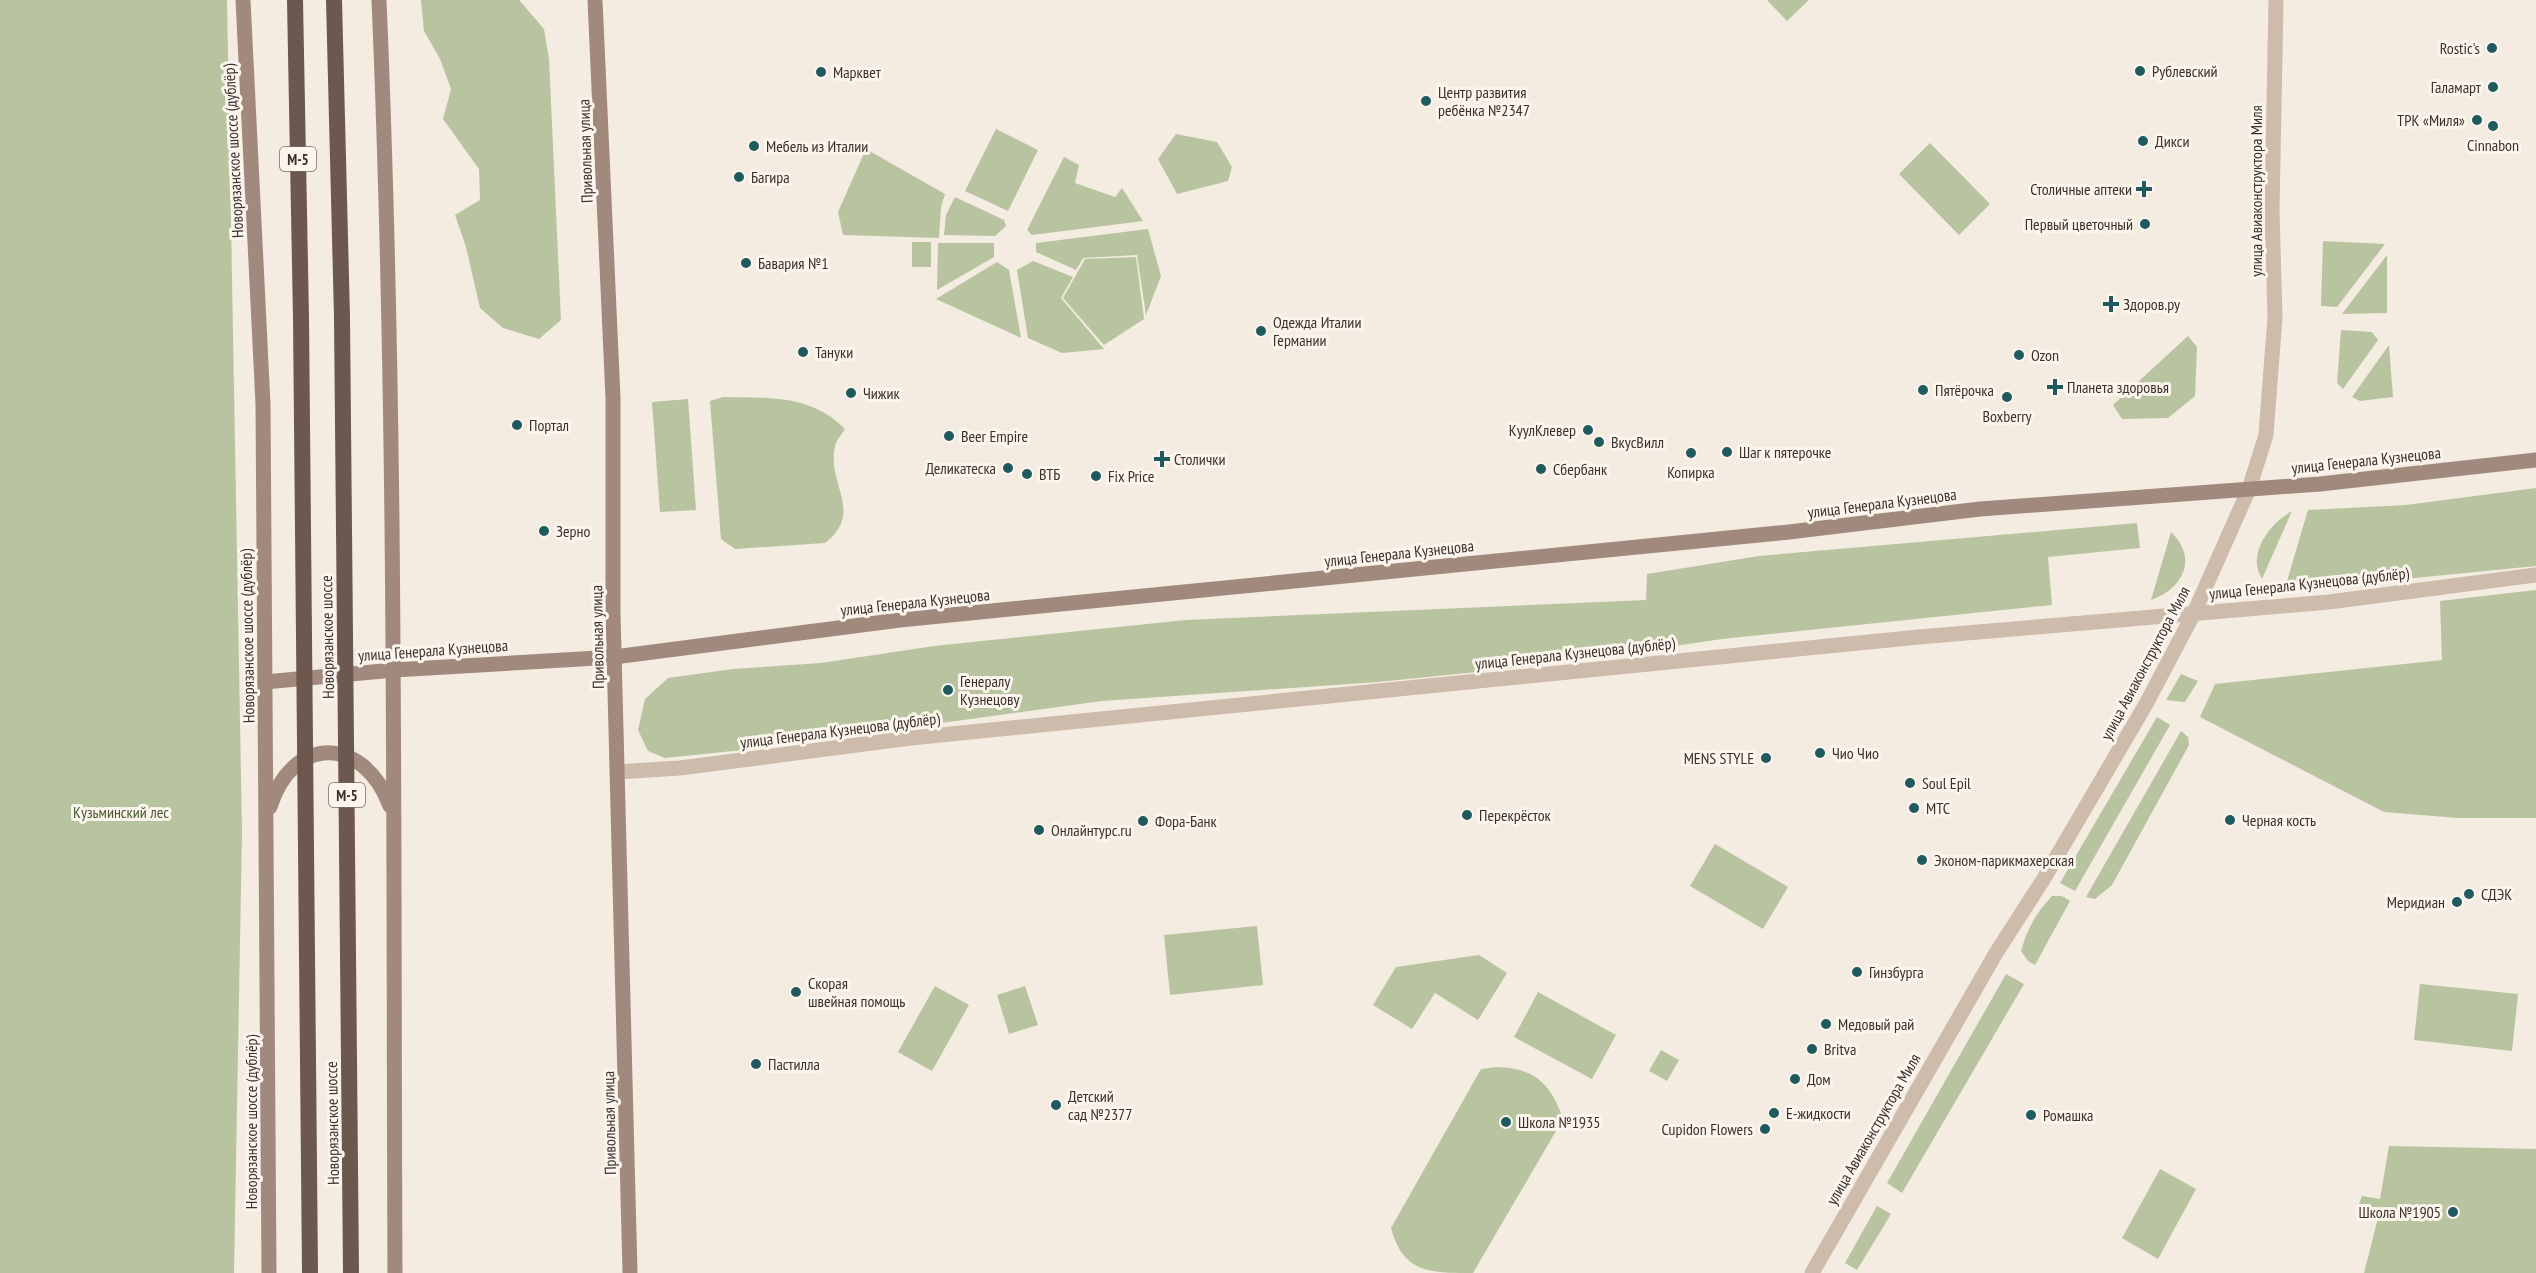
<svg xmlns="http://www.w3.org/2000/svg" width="2536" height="1273" font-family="'PT Sans Narrow',sans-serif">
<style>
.green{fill:#b8c4a0}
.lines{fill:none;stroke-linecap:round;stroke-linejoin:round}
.minor{stroke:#cdbbac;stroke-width:15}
.tertiary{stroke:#cdbbac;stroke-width:15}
.secondary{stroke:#a18a7d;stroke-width:15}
.trunk{stroke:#6c584f;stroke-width:16}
.trunk-bridge{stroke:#6c584f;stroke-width:16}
.poi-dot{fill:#1f5a5e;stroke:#fbf5ee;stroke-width:2}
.labels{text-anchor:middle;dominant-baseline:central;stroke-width:6;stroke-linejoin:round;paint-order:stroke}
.shield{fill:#fbf5ee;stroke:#756b66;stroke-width:1.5}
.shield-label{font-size:15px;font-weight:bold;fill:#3b302b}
.poi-label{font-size:16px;fill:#3b302b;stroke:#fbf5ee;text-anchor:start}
.street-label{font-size:16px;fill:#3b302b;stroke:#fbf5ee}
.park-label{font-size:16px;fill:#4a5a2e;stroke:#fbf5ee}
</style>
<rect width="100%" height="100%" fill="#f4ebe1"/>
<g class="green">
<path d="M0,0H227L242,832L234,1273H0Z"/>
<path d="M421,0H519L544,29L549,59L561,320L539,339L503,328L480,308L466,247L455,215L480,200L479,169L443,119L451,89L440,59L424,31Z"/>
<path d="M1767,0H1809L1787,21Z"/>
<path d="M996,129L1038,150L1008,211L965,191Z"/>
<path d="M1176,134L1217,142L1232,167L1228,181L1177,194L1158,159Z"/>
<path d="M1930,143L1990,204L1959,235L1899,174Z"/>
<path d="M866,149L945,194L941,207L939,238L843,235L838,212Z"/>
<path d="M1064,157L1079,165L1075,183L1115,197L1122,188L1143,221L1032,235L1027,230Z"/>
<path d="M955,197L1004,220L1006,226L995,236L944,235L946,215Z"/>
<path d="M1148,229L1161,276L1146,315L1137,255L1083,258L1076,270L1036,252V243Z"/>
<path d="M2323,241L2385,244L2337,307L2321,306Z"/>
<rect x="912" y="242" width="19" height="25"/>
<path d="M938,243H994V257L937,290Z"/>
<path d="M2387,255V313L2342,314Z"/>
<path d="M1136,257L1144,319L1104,345L1063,298L1085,259Z"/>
<path d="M1033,261L1073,277L1061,298L1104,349L1062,353L1028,338L1017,270Z"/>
<path d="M997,262L1009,270L1021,338L936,299Z"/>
<path d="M2341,330L2372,332L2378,340L2343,389L2337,383Z"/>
<path d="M2188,336L2197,347L2195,396L2168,418L2122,419L2113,405Z"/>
<path d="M2389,345L2393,397L2360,401L2352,397Z"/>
<path d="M723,397C768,398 811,394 845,429C842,434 836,440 835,446C826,483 865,512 825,543L735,549L721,539L710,401Z"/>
<path d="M688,399L696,510L660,512L652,402Z"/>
<path d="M2536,488V566L2284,591L2308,510L2406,505Z"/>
<path d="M2292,511L2262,579C2246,554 2270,523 2292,511Z"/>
<path d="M2137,523L2140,548L2048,557L2052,605L1722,639L1545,665L1378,682L1102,701L743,750L665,758L648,751L638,730L645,699L668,678L733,669L821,663L934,646L1186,620L1646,600L1647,574L1759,556Z"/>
<path d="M2171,532C2198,558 2184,588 2151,600Z"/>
<path d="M2536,590V818H2458L2384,812L2200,717L2215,684L2442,660L2440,601Z"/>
<path d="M2181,674L2198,681L2185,702L2166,700Z"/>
<path d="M2157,717L2170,725L2075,891L2060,883Z"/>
<path d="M2181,731L2188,737L2189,745L2112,885L2095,899L2086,897Z"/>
<path d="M1715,844L1788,887L1763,929L1690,886Z"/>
<path d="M2052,896H2062L2070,901L2035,965L2028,961L2021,951C2027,929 2036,913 2052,896Z"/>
<path d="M1257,926L1263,985L1170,995L1164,935Z"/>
<path d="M1479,955L1507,973L1478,1020L1435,993L1412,1029L1373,1005L1396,967Z"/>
<path d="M2006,974L2024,984L1902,1193L1887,1183Z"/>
<path d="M2420,984L2518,994L2512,1051L2414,1040Z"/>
<path d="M935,986L969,1005L932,1071L898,1052Z"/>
<path d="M1025,986L1038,1025L1009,1034L997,995Z"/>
<path d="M1538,992L1616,1035L1592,1079L1514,1037Z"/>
<path d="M1661,1050L1679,1060L1667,1081L1649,1071Z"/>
<path d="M1497,1067C1535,1068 1551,1084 1563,1119L1473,1273C1429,1273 1403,1273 1391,1228L1481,1069Z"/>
<path d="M2389,1146L2536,1149V1273H2364L2380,1210L2359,1204L2362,1196L2380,1199Z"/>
<path d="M2160,1169L2196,1189L2158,1259L2122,1238Z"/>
<path d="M1877,1206L1891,1214L1857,1270L1845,1263Z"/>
</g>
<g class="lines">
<path class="minor" d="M617,772L680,768L911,738L1428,686L1919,637L2329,602L2536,575"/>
<path class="tertiary" d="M1812,1273L1996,953L2043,880L2146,704L2194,613L2249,489L2266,435L2275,317L2272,210L2276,0"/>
<g class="secondary">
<path d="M243,0L263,404L269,1273"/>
<path d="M379,0C397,424 393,849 395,1273"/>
<path d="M595,0L613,398V613L630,1273"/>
<path d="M265,682L394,670L614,657L900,620L1789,532L1980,509L2320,484L2536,460"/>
<path d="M270,807C293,734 364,736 390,806"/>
</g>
<g class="trunk">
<path d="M295,0L301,318"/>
<path d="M334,0L342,317"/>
</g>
<g class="trunk-bridge">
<path d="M342,317L351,1273"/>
<path d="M301,318L310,1273"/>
</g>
</g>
<g class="poi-dot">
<circle cx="2492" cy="48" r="6"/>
<circle cx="2140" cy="71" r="6"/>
<circle cx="821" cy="72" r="6"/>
<circle cx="2493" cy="87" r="6"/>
<circle cx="1426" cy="101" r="6"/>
<circle cx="2477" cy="120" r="6"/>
<circle cx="2493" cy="126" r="6"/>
<circle cx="2143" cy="141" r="6"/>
<circle cx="754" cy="146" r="6"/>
<circle cx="739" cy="177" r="6"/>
<path d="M2141 180h6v6h6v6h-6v6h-6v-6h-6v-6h6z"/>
<circle cx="2145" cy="224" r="6"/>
<circle cx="746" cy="263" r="6"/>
<path d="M2108 295h6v6h6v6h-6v6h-6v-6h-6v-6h6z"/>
<circle cx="1261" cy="331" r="6"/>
<circle cx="803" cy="352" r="6"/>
<circle cx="2019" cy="355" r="6"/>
<path d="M2052 378h6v6h6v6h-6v6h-6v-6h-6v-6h6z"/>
<circle cx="1923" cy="390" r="6"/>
<circle cx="851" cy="393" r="6"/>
<circle cx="2007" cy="397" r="6"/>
<circle cx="517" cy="425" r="6"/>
<circle cx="1588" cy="430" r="6"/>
<circle cx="949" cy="436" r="6"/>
<circle cx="1599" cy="442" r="6"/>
<circle cx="1727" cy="452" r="6"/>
<circle cx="1691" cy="453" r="6"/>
<path d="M1159 450h6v6h6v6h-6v6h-6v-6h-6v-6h6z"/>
<circle cx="1008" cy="468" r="6"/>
<circle cx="1541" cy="469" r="6"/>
<circle cx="1027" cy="474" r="6"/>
<circle cx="1096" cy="476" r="6"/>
<circle cx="544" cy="531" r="6"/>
<circle cx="948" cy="690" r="6"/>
<circle cx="1820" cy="753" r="6"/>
<circle cx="1766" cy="758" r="6"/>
<circle cx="1910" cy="783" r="6"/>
<circle cx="1914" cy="808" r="6"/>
<circle cx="1467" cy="815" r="6"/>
<circle cx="2230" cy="820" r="6"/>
<circle cx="1143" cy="821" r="6"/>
<circle cx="1039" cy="830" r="6"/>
<circle cx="1922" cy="860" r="6"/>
<circle cx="2469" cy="894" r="6"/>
<circle cx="2457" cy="902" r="6"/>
<circle cx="1857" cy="972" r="6"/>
<circle cx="796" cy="992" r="6"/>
<circle cx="1826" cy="1024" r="6"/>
<circle cx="1812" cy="1049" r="6"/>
<circle cx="756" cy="1064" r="6"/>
<circle cx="1795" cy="1079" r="6"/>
<circle cx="1056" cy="1105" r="6"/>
<circle cx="1774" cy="1113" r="6"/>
<circle cx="2031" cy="1115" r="6"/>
<circle cx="1506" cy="1122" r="6"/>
<circle cx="1765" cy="1129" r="6"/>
<circle cx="2453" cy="1212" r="6"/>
</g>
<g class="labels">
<g class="shield">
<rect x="280" y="147" width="36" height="24" rx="4.5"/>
<rect x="329" y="783" width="36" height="24" rx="4.5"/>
</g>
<g class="shield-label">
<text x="298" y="159">М-5</text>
<text x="347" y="795">М-5</text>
</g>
<g class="poi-label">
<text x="2480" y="48" text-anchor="end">Rostic's</text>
<text x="2152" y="71">Рублевский</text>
<text x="833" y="72">Марквет</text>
<text x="2481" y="87" text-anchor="end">Галамарт</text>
<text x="1438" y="92">Центр развития<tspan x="1438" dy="18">ребёнка №2347</tspan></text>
<text x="2465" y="120" text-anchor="end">ТРК «Миля»</text>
<text x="2155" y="141">Дикси</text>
<text x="2493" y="145" text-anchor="middle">Cinnabon</text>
<text x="766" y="146">Мебель из Италии</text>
<text x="751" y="177">Багира</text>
<text x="2132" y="189" text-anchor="end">Столичные аптеки</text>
<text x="2133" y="224" text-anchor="end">Первый цветочный</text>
<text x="758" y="263">Бавария №1</text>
<text x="2123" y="304">Здоров.ру</text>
<text x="1273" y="322">Одежда Италии<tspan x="1273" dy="18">Германии</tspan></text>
<text x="815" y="352">Тануки</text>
<text x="2031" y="355">Ozon</text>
<text x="2067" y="387">Планета здоровья</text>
<text x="1935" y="390">Пятёрочка</text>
<text x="863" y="393">Чижик</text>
<text x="2007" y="416" text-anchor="middle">Boxberry</text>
<text x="529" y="425">Портал</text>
<text x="1576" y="430" text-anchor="end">КуулКлевер</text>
<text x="961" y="436">Beer Empire</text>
<text x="1611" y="442">ВкусВилл</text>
<text x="1739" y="452">Шаг к пятерочке</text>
<text x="1174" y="459">Столички</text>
<text x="996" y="468" text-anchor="end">Деликатеска</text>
<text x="1553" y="469">Сбербанк</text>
<text x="1691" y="472" text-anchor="middle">Копирка</text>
<text x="1039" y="474">ВТБ</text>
<text x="1108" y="476">Fix Price</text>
<text x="556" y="531">Зерно</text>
<text x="960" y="681">Генералу<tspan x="960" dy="18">Кузнецову</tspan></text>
<text x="1832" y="753">Чио Чио</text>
<text x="1754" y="758" text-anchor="end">MENS STYLE</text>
<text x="1922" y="783">Soul Epil</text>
<text x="1926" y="808">МТС</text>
<text x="1479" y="815">Перекрёсток</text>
<text x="2242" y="820">Черная кость</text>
<text x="1155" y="821">Фора-Банк</text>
<text x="1051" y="830">Онлайнтурс.ru</text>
<text x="1934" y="860">Эконом-парикмахерская</text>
<text x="2481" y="894">СДЭК</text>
<text x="2445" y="902" text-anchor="end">Меридиан</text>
<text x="1869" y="972">Гинзбурга</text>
<text x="808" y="983">Скорая<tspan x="808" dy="18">швейная помощь</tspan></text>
<text x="1838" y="1024">Медовый рай</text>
<text x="1824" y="1049">Britva</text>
<text x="768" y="1064">Пастилла</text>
<text x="1807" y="1079">Дом</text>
<text x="1068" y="1096">Детский<tspan x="1068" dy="18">сад №2377</tspan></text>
<text x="1786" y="1113">Е-жидкости</text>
<text x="2043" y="1115">Ромашка</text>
<text x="1518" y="1122">Школа №1935</text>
<text x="1753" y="1129" text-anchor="end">Cupidon Flowers</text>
<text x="2441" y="1212" text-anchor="end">Школа №1905</text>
</g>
<g class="street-label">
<text transform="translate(233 151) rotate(-93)">Новорязанское шоссе (дублёр)</text>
<text transform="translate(585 151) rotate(-92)">Привольная улица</text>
<text transform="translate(2256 191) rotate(-90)">улица Авиаконструктора Миля</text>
<text transform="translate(2366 460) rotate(-6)">улица Генерала Кузнецова</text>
<text transform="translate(1882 503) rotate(-7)">улица Генерала Кузнецова</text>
<text transform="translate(1399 553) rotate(-6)">улица Генерала Кузнецова</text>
<text transform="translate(2309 583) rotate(-6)">улица Генерала Кузнецова (дублёр)</text>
<text transform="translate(915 602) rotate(-6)">улица Генерала Кузнецова</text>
<text transform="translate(247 636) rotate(-91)">Новорязанское шоссе (дублёр)</text>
<text transform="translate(327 637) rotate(-91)">Новорязанское шоссе</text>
<text transform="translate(597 637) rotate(-91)">Привольная улица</text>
<text transform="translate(433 650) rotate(-4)">улица Генерала Кузнецова</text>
<text transform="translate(1575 653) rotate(-6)">улица Генерала Кузнецова (дублёр)</text>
<text transform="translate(2145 663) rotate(-62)">улица Авиаконструктора Миля</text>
<text transform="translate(840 730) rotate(-7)">улица Генерала Кузнецова (дублёр)</text>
<text transform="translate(251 1122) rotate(-90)">Новорязанское шоссе (дублёр)</text>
<text transform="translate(332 1123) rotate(-91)">Новорязанское шоссе</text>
<text transform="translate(609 1123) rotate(-91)">Привольная улица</text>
<text transform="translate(1873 1129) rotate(-60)">улица Авиаконструктора Миля</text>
</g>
<g class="park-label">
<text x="121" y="812">Кузьминский лес</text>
</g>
</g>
</svg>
